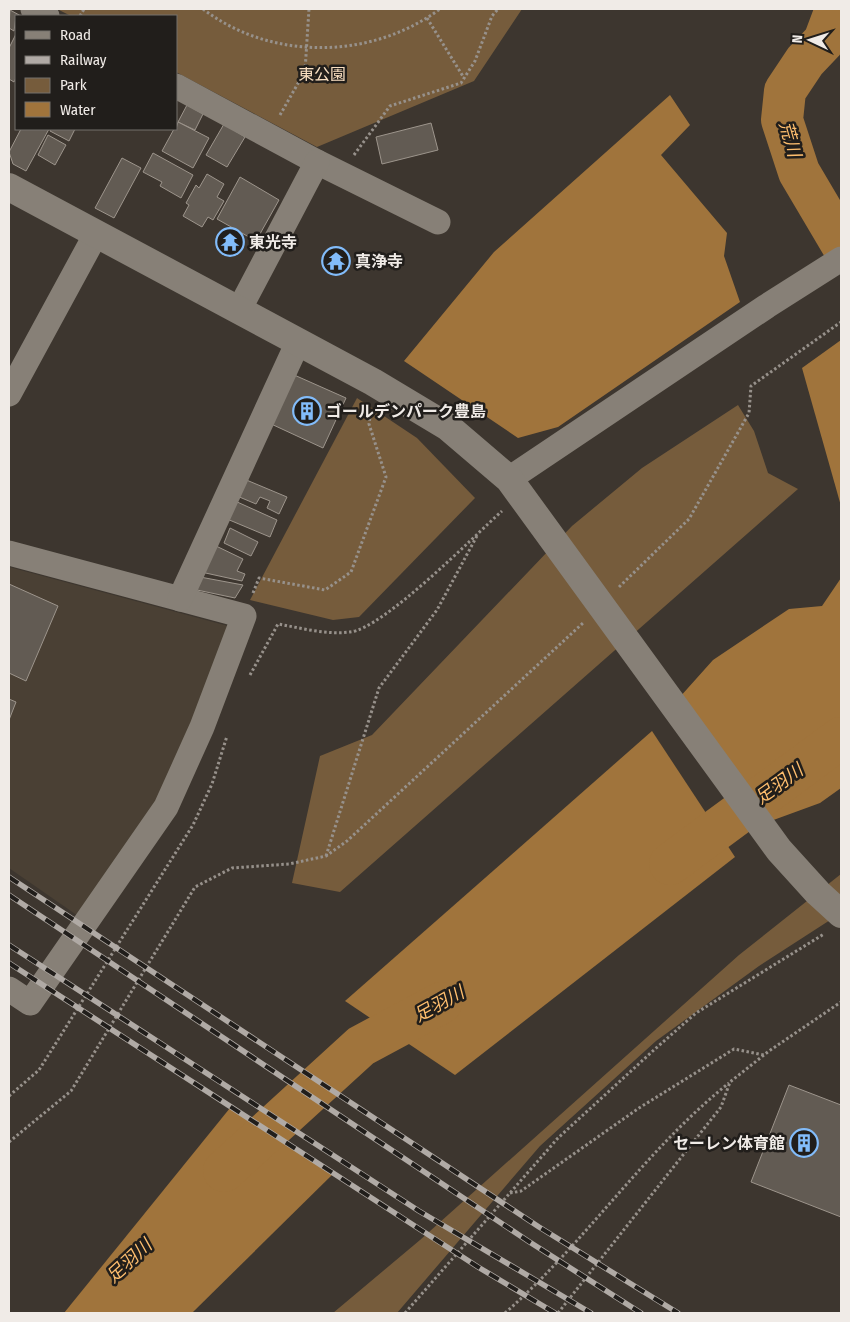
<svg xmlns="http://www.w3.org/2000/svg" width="850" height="1322" font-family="'Fira Sans Condensed','Noto Sans JP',sans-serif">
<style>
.built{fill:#4a4034}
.green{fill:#765c3c}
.water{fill:#a0743c}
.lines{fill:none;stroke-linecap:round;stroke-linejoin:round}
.river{stroke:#a0743c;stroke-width:42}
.building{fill:#625b53;stroke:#9d958c}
.path{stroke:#97918b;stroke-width:3;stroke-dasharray:2.5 2.5;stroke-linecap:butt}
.minor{stroke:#878077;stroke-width:25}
.tertiary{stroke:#878077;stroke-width:28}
.rail-casing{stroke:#b0aaa5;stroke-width:5.5}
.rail{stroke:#211e1b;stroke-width:4;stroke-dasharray:11;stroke-linecap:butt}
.labels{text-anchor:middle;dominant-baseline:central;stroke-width:5;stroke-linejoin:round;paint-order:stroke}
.park-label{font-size:16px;fill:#f9dfc1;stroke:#211e1b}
.poi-label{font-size:16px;font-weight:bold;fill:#f0ebe7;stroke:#211e1b;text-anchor:start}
.water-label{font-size:18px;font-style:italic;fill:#febe6e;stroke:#211e1b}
</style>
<rect width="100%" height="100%" fill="#3d362f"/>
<path class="built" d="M9,567L228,626L193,722L158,803L81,918L9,868Z"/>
<g class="green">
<path d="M57,9H522L474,81L317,147L176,72V16H71Z"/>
<path d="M357,398L417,438L475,498L359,617L333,620L250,600Z"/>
<path d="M738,405L754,431L768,473L798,489L340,892L292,883L320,756L372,735L572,526L642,468Z"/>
<path d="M841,874V913L759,966L656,1041L540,1146L397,1313H333L420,1240L739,955Z"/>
</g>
<g class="water">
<path d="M670,95L690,125L661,155L727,233L724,256L740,302L558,427L518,438L404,361L494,252Z"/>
<path d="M841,340V506L802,368Z"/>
<path d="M841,578V788L820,803L768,822L679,698L713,660L789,609L822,606Z"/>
<path d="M652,731L735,857L455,1075L345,1001Z"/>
<path d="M230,1108L334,1173L192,1313H64Z"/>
</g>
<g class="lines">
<g class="river">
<path d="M836,9L824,41L805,61L785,91L782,120L799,172L841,243"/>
<path d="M670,864L841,738"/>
<path d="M224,1171L361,1046L441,1003"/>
</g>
</g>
<g class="building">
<path d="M10,10L21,16H16L14,31L9,28Z"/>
<path d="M16,34V78L14,82L9,79V48Z"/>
<path d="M187,105L203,114L195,130L178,122Z"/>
<path d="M178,122L209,138L193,168L162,151L174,129H176Z"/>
<path d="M431,123L438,150L382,164L376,137Z"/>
<path d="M224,124L245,137L227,167L206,155Z"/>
<path d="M21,129H49L26,171L13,164L9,152Z"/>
<path d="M51,129H75L69,141L50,131Z"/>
<path d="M48,135L66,145L55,165L38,155Z"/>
<path d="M153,153L193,175L181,198L160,186L162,182L143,172Z"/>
<path d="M122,158L141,168L114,218L95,208Z"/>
<path d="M207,174L224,184L217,197L224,201L213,220L208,217L202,227L183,216L189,205L186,203L196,185L199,188Z"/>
<path d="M240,177L279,200L256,241L217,219Z"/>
<path d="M292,374L346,398L323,448L269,423Z"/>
<path d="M244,479L287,497L279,514L267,508L270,501L260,497L256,504L237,496Z"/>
<path d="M235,501L277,520L270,537L227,519Z"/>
<path d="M230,528L258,542L251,556L224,543Z"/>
<path d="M214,545L243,559L237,571L245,574L242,581L201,572Z"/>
<path d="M200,577L243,585L235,598L197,590Z"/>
<path d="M9,584L58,606L26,681L9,673Z"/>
<path d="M9,699L16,702L9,720Z"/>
<path d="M789,1085L841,1105V1217L751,1182Z"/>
</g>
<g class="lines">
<g class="path">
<path d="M203,9C271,61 371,60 440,9"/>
<path d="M80,16L84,9"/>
<path d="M427,18L464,78"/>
<path d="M280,115L305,71L309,9"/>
<path d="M354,155L390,106L461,83L475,61L492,16L498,9"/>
<path d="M619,587L689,519L749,413L751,386L841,322"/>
<path d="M253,593L259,578L325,590L351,572L386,477L369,424L371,410"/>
<path d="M250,675L278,624C301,628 326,635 350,632C383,629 474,536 502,511"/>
<path d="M326,856L379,688L437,610L478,534"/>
<path d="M9,1096L39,1070L193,825L212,784L227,736"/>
<path d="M9,1142L71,1091L195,887L232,868L289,864L326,856L347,841L583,623"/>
<path d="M510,1193L521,1191L639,1108L734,1049L764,1055"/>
<path d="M405,1313L558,1138L655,1049L696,1013L824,934"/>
<path d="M505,1313C586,1242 645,1150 729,1083"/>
<path d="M558,1313L721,1107L730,1082L769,1051L841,1002"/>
</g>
<g class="minor">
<path d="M33,9L47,16"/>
<path d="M176,86L317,162L438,222"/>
<path d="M239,310L317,162"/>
<path d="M9,394L96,234"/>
<path d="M509,479L767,306L841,259"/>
<path d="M9,553L244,616L202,727L166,807L30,1003L9,989"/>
<path d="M180,599L298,342"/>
</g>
<path class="tertiary" d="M9,187L373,382L448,427L509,479L779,850L818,893L841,914"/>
<defs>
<g id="rail">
<path d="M9,877L539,1227L678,1313"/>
<path d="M9,895L528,1241L641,1313"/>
<path d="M9,945L419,1211L591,1313"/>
<path d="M9,963L478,1267L555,1313"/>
</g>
</defs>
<use href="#rail" class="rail-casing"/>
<use href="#rail" class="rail"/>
</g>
<defs>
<symbol id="temple-ring" viewBox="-11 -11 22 22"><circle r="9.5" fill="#211e1b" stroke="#82bcfa" stroke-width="1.5"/><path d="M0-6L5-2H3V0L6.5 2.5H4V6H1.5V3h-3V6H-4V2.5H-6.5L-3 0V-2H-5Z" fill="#82bcfa"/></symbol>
<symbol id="building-ring" viewBox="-11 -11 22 22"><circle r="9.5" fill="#211e1b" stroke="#82bcfa" stroke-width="1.5"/><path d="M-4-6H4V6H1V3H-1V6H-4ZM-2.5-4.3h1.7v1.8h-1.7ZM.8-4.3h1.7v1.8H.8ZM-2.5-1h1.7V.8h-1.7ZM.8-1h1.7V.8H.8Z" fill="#82bcfa"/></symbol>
</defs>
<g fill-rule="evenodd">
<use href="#temple-ring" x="214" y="226" width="32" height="32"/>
<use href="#temple-ring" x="320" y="245" width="32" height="32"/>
<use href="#building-ring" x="291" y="395" width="32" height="32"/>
<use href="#building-ring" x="788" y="1127" width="32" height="32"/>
</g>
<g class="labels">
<g class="park-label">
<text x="322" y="74">東公園</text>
</g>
<g class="poi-label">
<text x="249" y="242">東光寺</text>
<text x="355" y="261">真浄寺</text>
<text x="326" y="411">ゴールデンパーク豊島</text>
<text x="785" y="1143" text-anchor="end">セーレン体育館</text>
</g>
<g class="water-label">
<text transform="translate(790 139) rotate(74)">荒川</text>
<text transform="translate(779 784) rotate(-36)">足羽川</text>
<text transform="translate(439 1004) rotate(-29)">足羽川</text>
<text transform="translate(129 1261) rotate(-43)">足羽川</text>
</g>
</g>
<rect width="850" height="1322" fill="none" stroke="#f0ebe7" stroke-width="20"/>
<rect x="15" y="15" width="162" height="115" fill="#211e1b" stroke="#74706d"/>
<rect x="25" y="31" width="25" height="8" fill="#878077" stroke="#74706d"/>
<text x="60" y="40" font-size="15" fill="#f0ebe7">Road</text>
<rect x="25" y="56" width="25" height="8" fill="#b0aaa5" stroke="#74706d"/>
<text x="60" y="65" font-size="15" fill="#f0ebe7">Railway</text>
<rect x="25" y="78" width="25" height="15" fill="#765c3c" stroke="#74706d"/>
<text x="60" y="90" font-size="15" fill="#f0ebe7">Park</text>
<rect x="25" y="102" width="25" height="15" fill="#a0743c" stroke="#74706d"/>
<text x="60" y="115" font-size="15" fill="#f0ebe7">Water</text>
<g transform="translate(810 40) rotate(274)" stroke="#211e1b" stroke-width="4" paint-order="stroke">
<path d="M0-4L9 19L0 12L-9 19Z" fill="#f0ebe7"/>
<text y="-8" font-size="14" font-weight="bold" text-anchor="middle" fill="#f0ebe7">N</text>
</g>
</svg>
